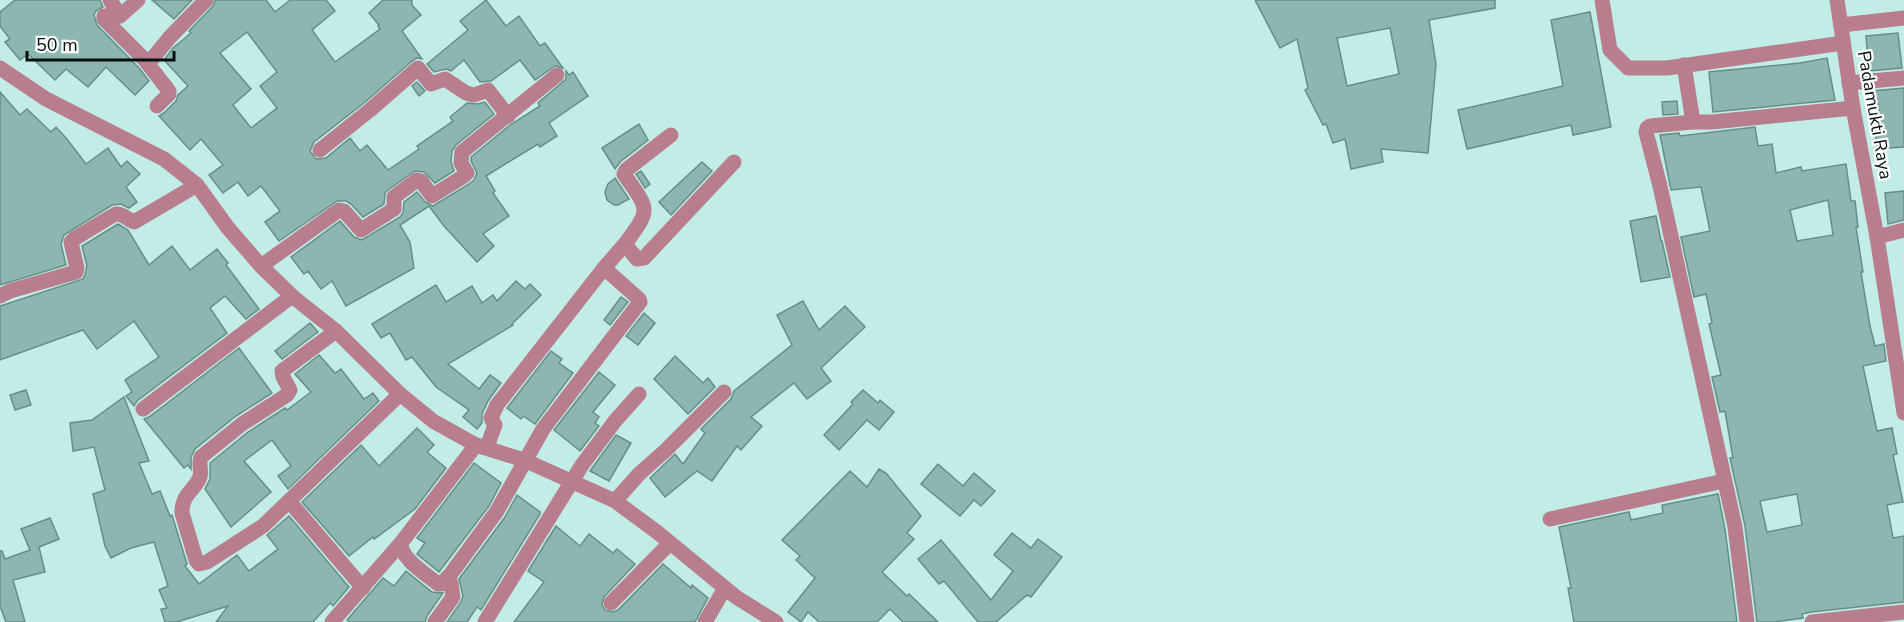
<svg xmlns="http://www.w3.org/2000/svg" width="1904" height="622" font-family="'Nunito Sans',sans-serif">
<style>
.building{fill:#8cb6af;stroke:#658e87;stroke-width:1.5;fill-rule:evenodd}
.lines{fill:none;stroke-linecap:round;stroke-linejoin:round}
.minor{stroke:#b97e8d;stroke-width:15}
.tertiary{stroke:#b97e8d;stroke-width:15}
.labels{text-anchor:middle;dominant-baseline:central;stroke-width:4.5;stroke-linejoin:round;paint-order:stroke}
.street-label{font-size:18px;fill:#02100e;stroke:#fff}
</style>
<rect width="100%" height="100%" fill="#c2ede6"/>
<g class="building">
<path d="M15,0H100L103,7L96,11L94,15L97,25L139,68L149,81L135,95L106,67L88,87L66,69L55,80L28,54L20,60L5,42L10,39L0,26V12Z"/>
<path d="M152,0H192L174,19Z"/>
<path d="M215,0H266L275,12L290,0H326L335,11L312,30L335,62L380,29L378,26L379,25L369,13L383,0H412V5L421,15L402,31L422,59L417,58L412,61L364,103L314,142L310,151L316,159L326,158L350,138L360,151L367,145L388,170L419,149L417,146L453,121L450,117L467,103L477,104L485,102L494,114L456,145L452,151L451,162L454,171L435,183L424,172L415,171L388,190L385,193L384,204L363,217L351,204L346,201H337L279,241L265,222L280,211L261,186L248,196L238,182L223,193L209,175L223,165L201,139L190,150L159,116L164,113L176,101L178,95L188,86L164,60L173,48L191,33L189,31L213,6ZM247,32L277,72L260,86L277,108L251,128L233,105L251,89L220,53Z"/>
<path d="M486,0L506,26L519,16L540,46L545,43L563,68L555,66L535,80L520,60L491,81L480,82L464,60L451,71L446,69L434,72L427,64L468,30L460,21Z"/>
<path d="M1255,0H1495V8L1429,20L1436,64L1428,153L1381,149L1383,162L1351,169L1345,139L1333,143L1326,124L1323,125L1305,90L1308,88L1297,39L1280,48ZM1390,28L1399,74L1347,86L1337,38Z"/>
<path d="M1590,12L1611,127L1573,135L1571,125L1467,149L1458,110L1563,86L1551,20Z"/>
<path d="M1898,33L1902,68L1869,71L1866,36Z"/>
<path d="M1827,58L1835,100L1713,112L1709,72L1800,63Z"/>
<path d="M566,71L569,75L573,72L588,96L549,123L557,136L540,147L538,144L486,176L495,191L493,193L509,216L483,234L494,246L477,262L444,226L429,206L400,225L410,242L414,268L346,306L332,281L321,289L308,271L304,274L291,257L340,221L354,237L362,240L400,217L403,213L404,202L417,192L425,202L433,206L469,184L474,180L477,173L471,161V157L510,125L540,106L538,103L566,79Z"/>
<path d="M417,82L425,91L419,96L412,86Z"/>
<path d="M1904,88V147L1877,149L1875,131L1881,130L1878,103L1873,104L1872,91Z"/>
<path d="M0,92L20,115L27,109L51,132L56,127L67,139L86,164L108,148L121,167L127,161L140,174L126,187L137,202L129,208L121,204L112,205L64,235L61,244L66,265L0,285Z"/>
<path d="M1677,101L1678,114L1663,115L1662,102Z"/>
<path d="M639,124L648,140L620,162L615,169L602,148Z"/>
<path d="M1755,127L1758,146L1772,144L1776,173L1801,167L1802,171L1846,164L1851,201H1855L1858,227H1856L1863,272H1861L1870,326L1875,346L1884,344L1886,361L1863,366L1877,431L1892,428L1897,454L1893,455L1903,502L1887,505L1893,538L1904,536V602L1811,612L1802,614L1803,618L1773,622H1757L1745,526L1730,458H1733L1725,411L1720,412L1712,377L1721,375L1709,324L1712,323L1706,294L1694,297L1681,237L1710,231L1701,187L1671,190L1660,135L1679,133L1680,136ZM1828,200L1833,235L1797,241L1790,210ZM1797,494L1802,525L1767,532L1760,501Z"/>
<path d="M702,162L712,171L671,215L659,202Z"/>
<path d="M641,171L650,184L645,188L636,174Z"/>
<path d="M615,178L629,199L618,205H614L607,200L605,192L608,184Z"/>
<path d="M1904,191V220L1888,224L1885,193Z"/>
<path d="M1656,216L1661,241H1662L1670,277L1641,282L1630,221Z"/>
<path d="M118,224L128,230L149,265L172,246L190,270L217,249L228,263L226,265L259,309L246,319L225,296L210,308L227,333L137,401L134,406L126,396L132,392L125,380L159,357L134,321L97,349L83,330L0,360V306L83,279L85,274L87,266L82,246Z"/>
<path d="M516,281L525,289L530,284L541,295L512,324L513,325L448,364L479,389L490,375L501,383L488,401L482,414V423L477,429L463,417L469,410L436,387L412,357L406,360L390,333L381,338L372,324L436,285L446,302L472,286L482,303L493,295L497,301Z"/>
<path d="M621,297L628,302L610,325L604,320Z"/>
<path d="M803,301L819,330L845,306L865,327L821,368L831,381L807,399L794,383L751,417L762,426L741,450L737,446L712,481L697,471L665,497L650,478L675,454L683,464L705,433L701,429L731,399L734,391L792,345L777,315Z"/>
<path d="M644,313L655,323L638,345L626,336Z"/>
<path d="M310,323L318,332L282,359L275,351Z"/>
<path d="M239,348L272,393L236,416L195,449L191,457V469L188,465L184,468L144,419L149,417Z"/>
<path d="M551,351L562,359L559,363L573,373L535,424L523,416L521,419L507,408Z"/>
<path d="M319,355L335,373L341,369L364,399L373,393L379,401L288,489L278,476L291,466L272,440L244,461L271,492L231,527L205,489L210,479V463L248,432L285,408L287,410L311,392L295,374Z"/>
<path d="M675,356L703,383L708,378L715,387L688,414L654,379Z"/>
<path d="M599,372L615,385L593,412L599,417L595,423L599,426L580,451L554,430Z"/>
<path d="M26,390L31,405L15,410L10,395Z"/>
<path d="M863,390L878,403L880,400L894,412L879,430L867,420L839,450L824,435L853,404L851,402Z"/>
<path d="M124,397L149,461L139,463L152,494L160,491L170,516L172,515L187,564L185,566L199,584L237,555L249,571L278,549L267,535L289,516L349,587L333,606L330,603L313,622H216L228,606L177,622H165L161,609L167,608L159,590L168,586L154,542L131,548L111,558L105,546L93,494L105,490L94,447L73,451L70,423L92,420Z"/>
<path d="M417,428L434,445L427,452L446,468L415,509L374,539L373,537L349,556L302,502L361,445L379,466Z"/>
<path d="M616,435L631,443L609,481L590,471Z"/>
<path d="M474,463L501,483L489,506L439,572L417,554L425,543L417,538Z"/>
<path d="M938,464L963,486L974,473L995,491L981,506L974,500L960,516L921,484Z"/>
<path d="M879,469L886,473L921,516L907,533L914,539L882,572L907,596L909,594L938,622H903L890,609L877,622H819L808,612L801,622L788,612L815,578L796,560L800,556L782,540L850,471L867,487Z"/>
<path d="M1718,494L1725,529L1737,622H1574L1568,588H1571L1559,527L1629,512L1631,520L1663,513L1662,505Z"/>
<path d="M517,495L540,512V514L481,610L477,607L467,622H447L461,602L463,596L459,579L505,517Z"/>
<path d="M50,518L59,539L39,547L45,572L13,580L25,622H6L0,606V551H2L5,559L30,550L21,529Z"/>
<path d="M556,526L580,546L589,534L613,553L617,549L635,564L604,597L602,605L605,610L613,612L618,610L663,564L691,588L692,585L708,598L695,622H514L544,582L528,571Z"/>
<path d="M1012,533L1031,548L1038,539L1062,557L1031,597L1027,595L996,622H978L944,581L939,584L918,559L941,540L991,600L1013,571L994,555Z"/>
<path d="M406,571L432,592L443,593L427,616L425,622H349L347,620L383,578L394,586Z"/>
</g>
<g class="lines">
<g class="minor">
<path d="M110,0L120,16H104V19L144,59L169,91V94L157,106"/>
<path d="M1602,0L1610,50L1628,68H1667L1843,43"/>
<path d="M120,16L138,0"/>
<path d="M1841,25L1904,18"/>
<path d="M148,64L170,37L206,0"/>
<path d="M1684,65L1693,122H1712L1853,108"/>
<path d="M1849,83L1904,78"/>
<path d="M1693,122L1650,126L1647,128L1646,132L1660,186L1735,527L1747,622"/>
<path d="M320,150L370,110L418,68L431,84L445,79L466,93L474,95L488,90L508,116"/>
<path d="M1877,237L1904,230"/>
<path d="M625,244C652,207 649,211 624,174L626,170L671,135"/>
<path d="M261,266L339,210L344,211L361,230L394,209V197L417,180L421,181L432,196L464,176L467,173L461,163L462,152L557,75"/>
<path d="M0,296L10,291L76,272L77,268L71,242L74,239C79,236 113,215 116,214C123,213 128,220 134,222L197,185"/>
<path d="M336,331L282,371L283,377L290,390L287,395L242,424L201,457C198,464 202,469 200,477C195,490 181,495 182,513L196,560L199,564L207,562L263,526L400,394"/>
<path d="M143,409L292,296"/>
<path d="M476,445L401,543C400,558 426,574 438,584H441L450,575L497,511L543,429L640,302L639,299L604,268L625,244L637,259L644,258L734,162"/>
<path d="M487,447L495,425L491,418L497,405L604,268"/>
<path d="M289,501L363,588"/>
<path d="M615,501L639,474L666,450L724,392"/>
<path d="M1550,519L1724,481"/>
<path d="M611,603L670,543"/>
<path d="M332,622L401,543"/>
<path d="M435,622L453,597L451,583L446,579"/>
<path d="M485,622L582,465L615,421L639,394"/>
<path d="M705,622L725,588"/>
<path d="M1812,622L1904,612"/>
</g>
<g class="tertiary">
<path d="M1837,0L1853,108L1877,237L1904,413"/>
<path d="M0,68L46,99L164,159L197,185L228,228L261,266L292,296L336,331L400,394L433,421L476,445L524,460L615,501L657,532L736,597L776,622"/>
</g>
</g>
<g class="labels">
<g class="street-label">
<text transform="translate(1875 115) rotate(80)">Padamukti Raya</text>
</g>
</g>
<path d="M27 51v9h147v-9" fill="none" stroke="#02100e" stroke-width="3"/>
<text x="36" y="51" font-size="18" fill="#02100e" stroke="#ffffff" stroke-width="4.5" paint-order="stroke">50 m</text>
</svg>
